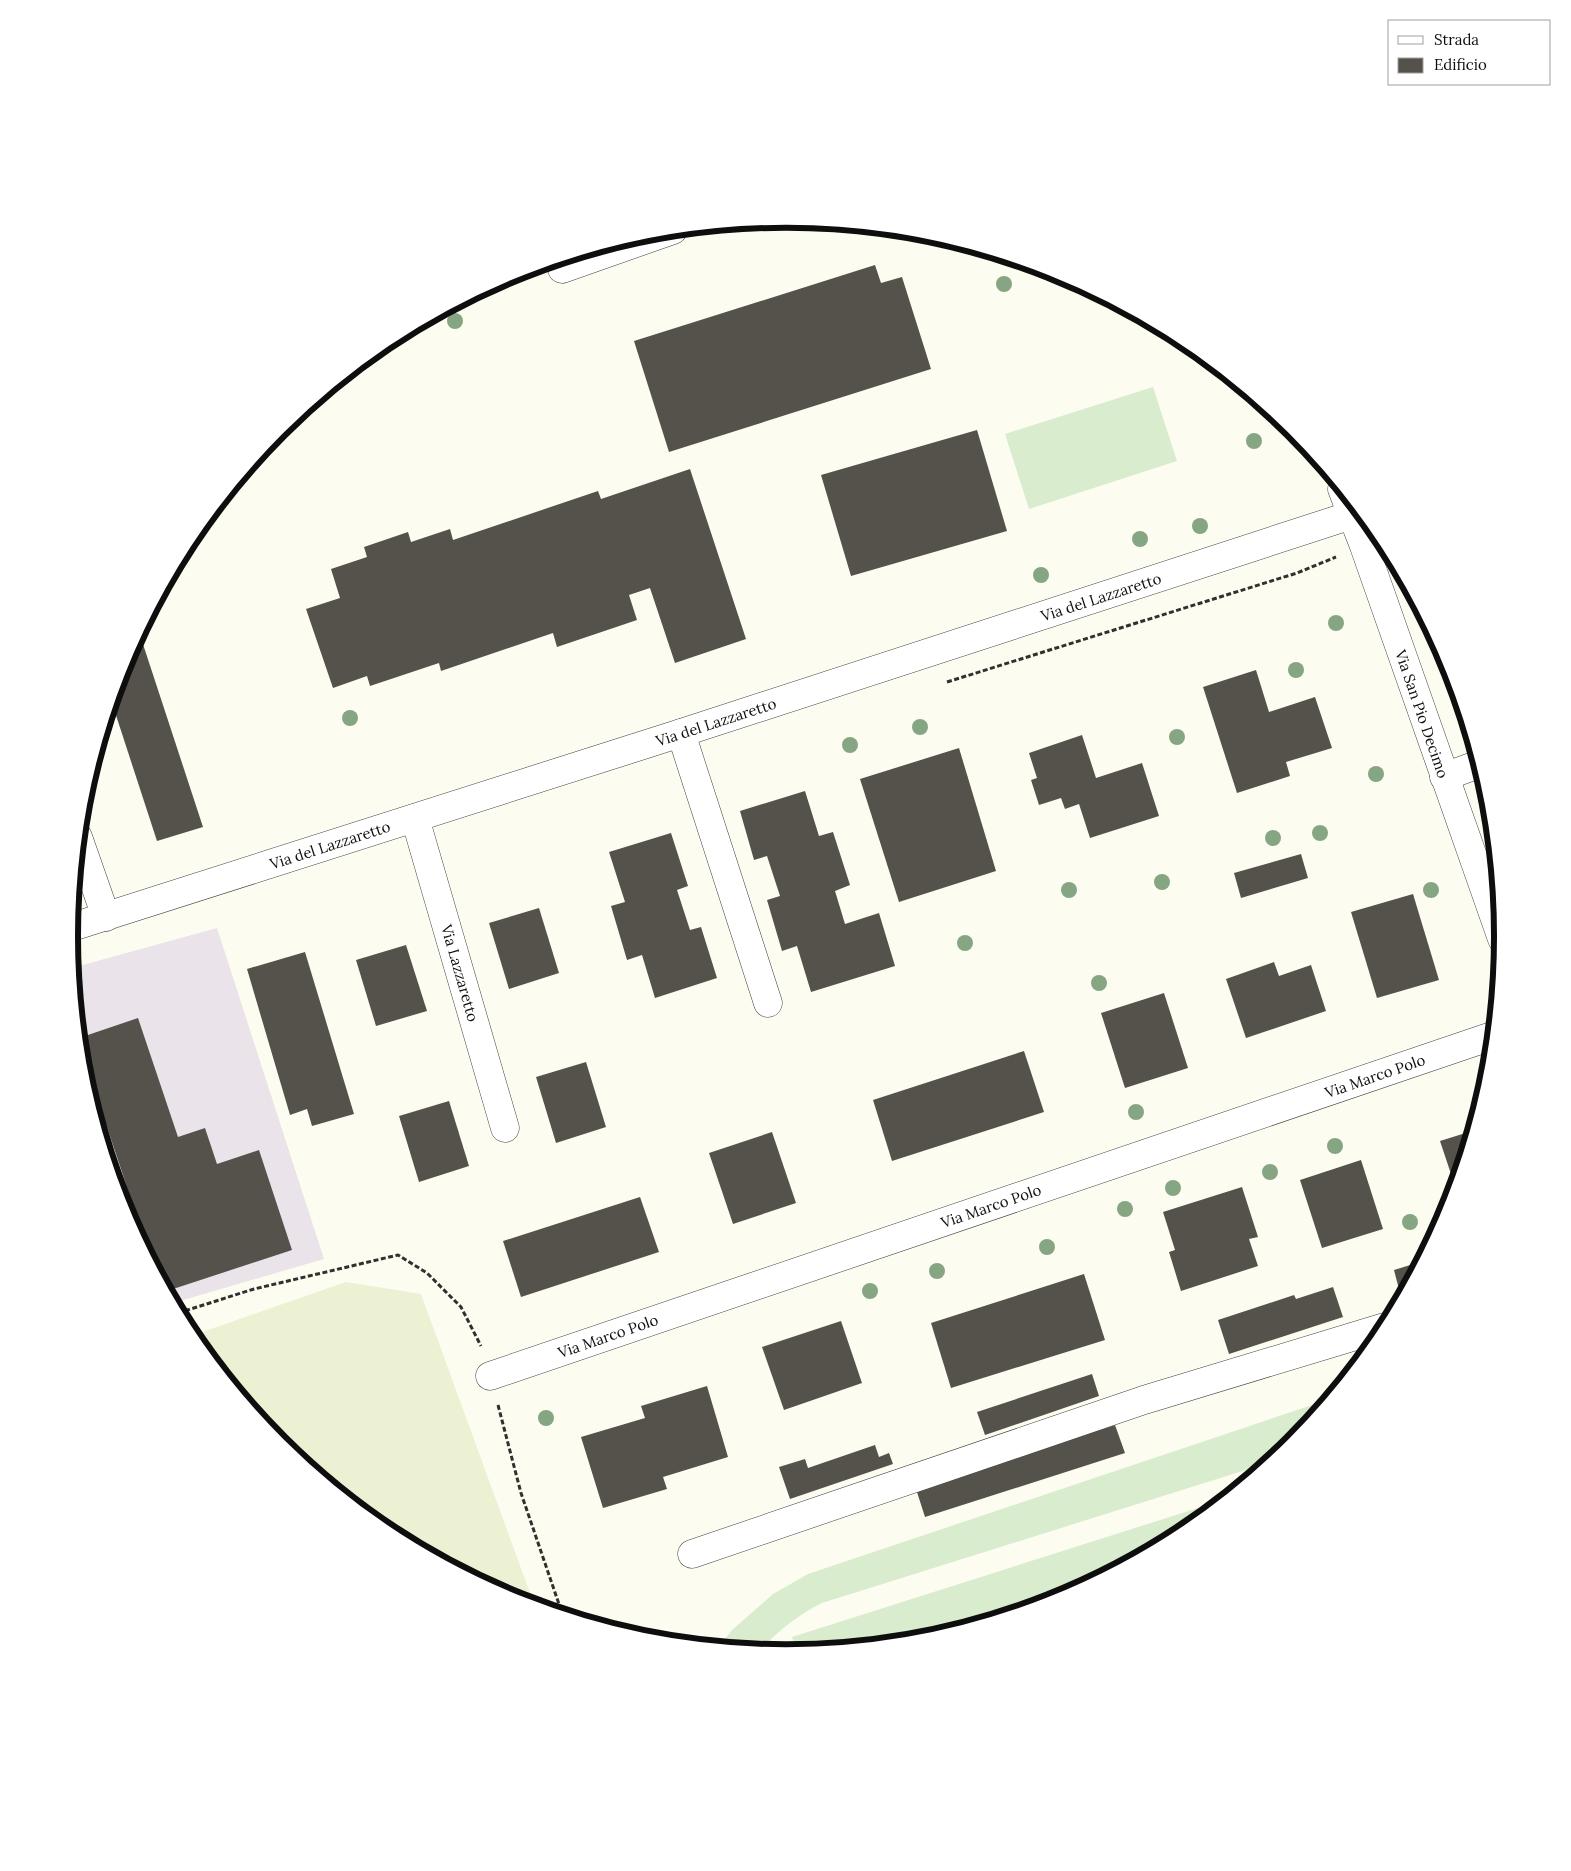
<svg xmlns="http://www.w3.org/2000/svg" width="1571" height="1871" font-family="Lora,serif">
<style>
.industrial{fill:#ebe3ea}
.farmland{fill:#ebf1d2}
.pitch{fill:#d9ecce}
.building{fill:#55524b}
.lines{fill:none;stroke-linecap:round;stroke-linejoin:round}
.minor-casing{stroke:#414141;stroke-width:29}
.path{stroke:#303030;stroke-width:3;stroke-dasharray:5 2.5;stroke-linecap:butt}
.minor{stroke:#fff;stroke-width:28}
.tree{fill:#86a683}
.labels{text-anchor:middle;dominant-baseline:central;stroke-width:5;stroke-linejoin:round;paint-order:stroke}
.street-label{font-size:15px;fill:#0e0e0e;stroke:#fff}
.rim{fill:none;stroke:#0e0e0e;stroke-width:6}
</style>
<rect width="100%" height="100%" fill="#fcfdf0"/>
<path class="industrial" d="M217,928L324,1259L173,1303L123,1210L82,1075L72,968Z"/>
<path class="farmland" d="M346,1282L421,1294L534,1604L511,1598L387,1531L278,1442L191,1336Z"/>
<g class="pitch">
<path d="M1153,387L1177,461L1029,509L1005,434Z"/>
<path d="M1327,1400L1292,1443L1265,1464L822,1603C798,1615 778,1631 760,1650L720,1646L732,1630L773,1594L808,1574Z"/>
<path d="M1220,1501L1183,1532L1060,1598L925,1639L796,1651L792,1637Z"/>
</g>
<g class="building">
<path d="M875,265L881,283L902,277L931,369L669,452L634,341Z"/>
<path d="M977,430L1007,531L851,576L821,475Z"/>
<path d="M690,469L746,639L675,663L650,588L629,595L637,620L557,647L553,633L441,671L439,663L370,686L367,676L333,688L306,609L340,598L331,569L367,557L364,547L408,532L411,542L450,529L453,540L598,491L601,499Z"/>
<path d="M139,632L203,827L157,841L111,700L123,661Z"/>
<path d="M1256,670L1269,712L1315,697L1332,748L1286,762L1290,776L1237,793L1203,687Z"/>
<path d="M1082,735L1096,778L1142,763L1159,816L1090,838L1079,804L1065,809L1061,798L1039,805L1031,780L1037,778L1029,753Z"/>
<path d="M959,748L996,871L899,902L860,779Z"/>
<path d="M805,791L819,836L833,832L850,885L835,891L845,924L879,913L895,966L811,992L797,946L782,951L767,900L780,896L767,856L754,860L740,811Z"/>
<path d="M671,833L688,886L677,890L690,930L701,927L717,978L655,998L642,955L627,960L611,906L625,902L609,852Z"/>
<path d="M1301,854L1308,878L1241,898L1234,873Z"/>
<path d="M1413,894L1439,980L1377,998L1351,912Z"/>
<path d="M539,908L559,973L509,989L489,923Z"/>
<path d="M406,945L427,1011L376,1026L356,960Z"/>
<path d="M305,952L354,1114L312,1126L307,1109L290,1115L247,969Z"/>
<path d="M1274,962L1279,976L1311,965L1326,1011L1246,1038L1226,979Z"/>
<path d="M1164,993L1188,1068L1125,1088L1101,1013Z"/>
<path d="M138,1018L178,1137L205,1128L217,1164L259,1150L292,1250L167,1291L133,1229L122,1195L129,1193L79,1043V1038Z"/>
<path d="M1024,1051L1044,1112L892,1161L873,1100Z"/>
<path d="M586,1062L606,1127L556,1143L536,1077Z"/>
<path d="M449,1101L469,1166L419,1182L399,1116Z"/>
<path d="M1472,1131L1455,1186L1440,1141Z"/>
<path d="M772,1132L796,1203L733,1224L709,1153Z"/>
<path d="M1361,1160L1383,1229L1322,1248L1300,1180Z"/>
<path d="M1242,1187L1258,1237L1249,1239L1258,1266L1181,1291L1169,1252L1175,1250L1163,1212Z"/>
<path d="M640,1197L659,1252L521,1297L503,1241Z"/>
<path d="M1420,1262L1401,1297L1394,1270Z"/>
<path d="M1084,1274L1105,1340L951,1388L931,1323Z"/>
<path d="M1333,1287L1343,1317L1229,1354L1218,1320L1294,1295L1296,1299Z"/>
<path d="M841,1321L862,1383L784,1410L762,1347Z"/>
<path d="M1092,1374L1099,1396L985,1435L977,1412Z"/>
<path d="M707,1386L728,1457L663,1477L667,1489L603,1508L581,1437L645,1418L641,1406Z"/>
<path d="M1115,1425L1125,1453L925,1517L916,1489Z"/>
<path d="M875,1445L879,1457L889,1453L893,1464L790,1499L779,1467L805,1459L808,1468Z"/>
</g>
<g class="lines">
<defs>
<g id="minor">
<path d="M562,269L673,230"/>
<path d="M1342,489L1364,546L1502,939"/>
<path d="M681,733L768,1003"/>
<path d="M1444,777L1479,764"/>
<path d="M415,818L505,1128"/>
<path d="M78,837L106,917"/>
<path d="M69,928L681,733L1361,512"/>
<path d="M490,1376L1492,1036"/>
<path d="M692,1554L1144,1400L1385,1327"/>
</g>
</defs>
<use href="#minor" class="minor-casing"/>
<g class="path">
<path d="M947,682L1297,573L1336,557"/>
<path d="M178,1313L254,1289L398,1255L427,1273L461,1307L481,1346"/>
<path d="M498,1405L521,1493L562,1613"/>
</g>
<use href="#minor" class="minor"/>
</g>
<g class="tree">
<circle cx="1004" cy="284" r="8"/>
<circle cx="455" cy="321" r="8"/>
<circle cx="1254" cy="441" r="8"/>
<circle cx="1200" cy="526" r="8"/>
<circle cx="1140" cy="539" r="8"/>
<circle cx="1041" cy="575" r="8"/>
<circle cx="1336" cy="623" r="8"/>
<circle cx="1296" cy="670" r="8"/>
<circle cx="350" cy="718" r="8"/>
<circle cx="920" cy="727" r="8"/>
<circle cx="1177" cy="737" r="8"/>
<circle cx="850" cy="745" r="8"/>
<circle cx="1376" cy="774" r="8"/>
<circle cx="1320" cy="833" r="8"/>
<circle cx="1273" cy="838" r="8"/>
<circle cx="1162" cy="882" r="8"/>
<circle cx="1069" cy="890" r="8"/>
<circle cx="1431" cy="890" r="8"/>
<circle cx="965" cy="943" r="8"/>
<circle cx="1099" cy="983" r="8"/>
<circle cx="1136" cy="1112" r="8"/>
<circle cx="1335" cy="1146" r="8"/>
<circle cx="1270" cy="1172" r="8"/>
<circle cx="1173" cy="1188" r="8"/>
<circle cx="1125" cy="1209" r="8"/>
<circle cx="1410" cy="1222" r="8"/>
<circle cx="1047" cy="1247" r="8"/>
<circle cx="937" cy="1271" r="8"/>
<circle cx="870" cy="1291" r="8"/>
<circle cx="546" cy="1418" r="8"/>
</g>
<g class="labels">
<g class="street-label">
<text transform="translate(1101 597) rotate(-18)">Via del Lazzaretto</text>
<text transform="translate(1422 714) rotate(71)">Via San Pio Decimo</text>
<text transform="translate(716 722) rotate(-18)">Via del Lazzaretto</text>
<text transform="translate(330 845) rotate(-18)">Via del Lazzaretto</text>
<text transform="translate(460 973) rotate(74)">Via Lazzaretto</text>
<text transform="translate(1375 1076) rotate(-19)">Via Marco Polo</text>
<text transform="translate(991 1206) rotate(-19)">Via Marco Polo</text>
<text transform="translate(608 1336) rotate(-19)">Via Marco Polo</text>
</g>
</g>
<path d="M0 0H1571V1871H0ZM78 936a708 708 0 1 1 1416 0a708 708 0 1 1-1416 0Z" fill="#fff" fill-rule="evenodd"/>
<path class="rim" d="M78 936a708 708 0 1 1 1416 0a708 708 0 1 1-1416 0Z"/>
<rect x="1388" y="20" width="162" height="65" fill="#ffffff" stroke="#9f9f9f"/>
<rect x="1398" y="36" width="25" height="8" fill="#ffffff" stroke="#9f9f9f"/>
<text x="1434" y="45" font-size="15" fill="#0e0e0e">Strada</text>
<rect x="1398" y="58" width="25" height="15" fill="#55524b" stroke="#9f9f9f"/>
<text x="1434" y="70" font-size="15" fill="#0e0e0e">Edificio</text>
</svg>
